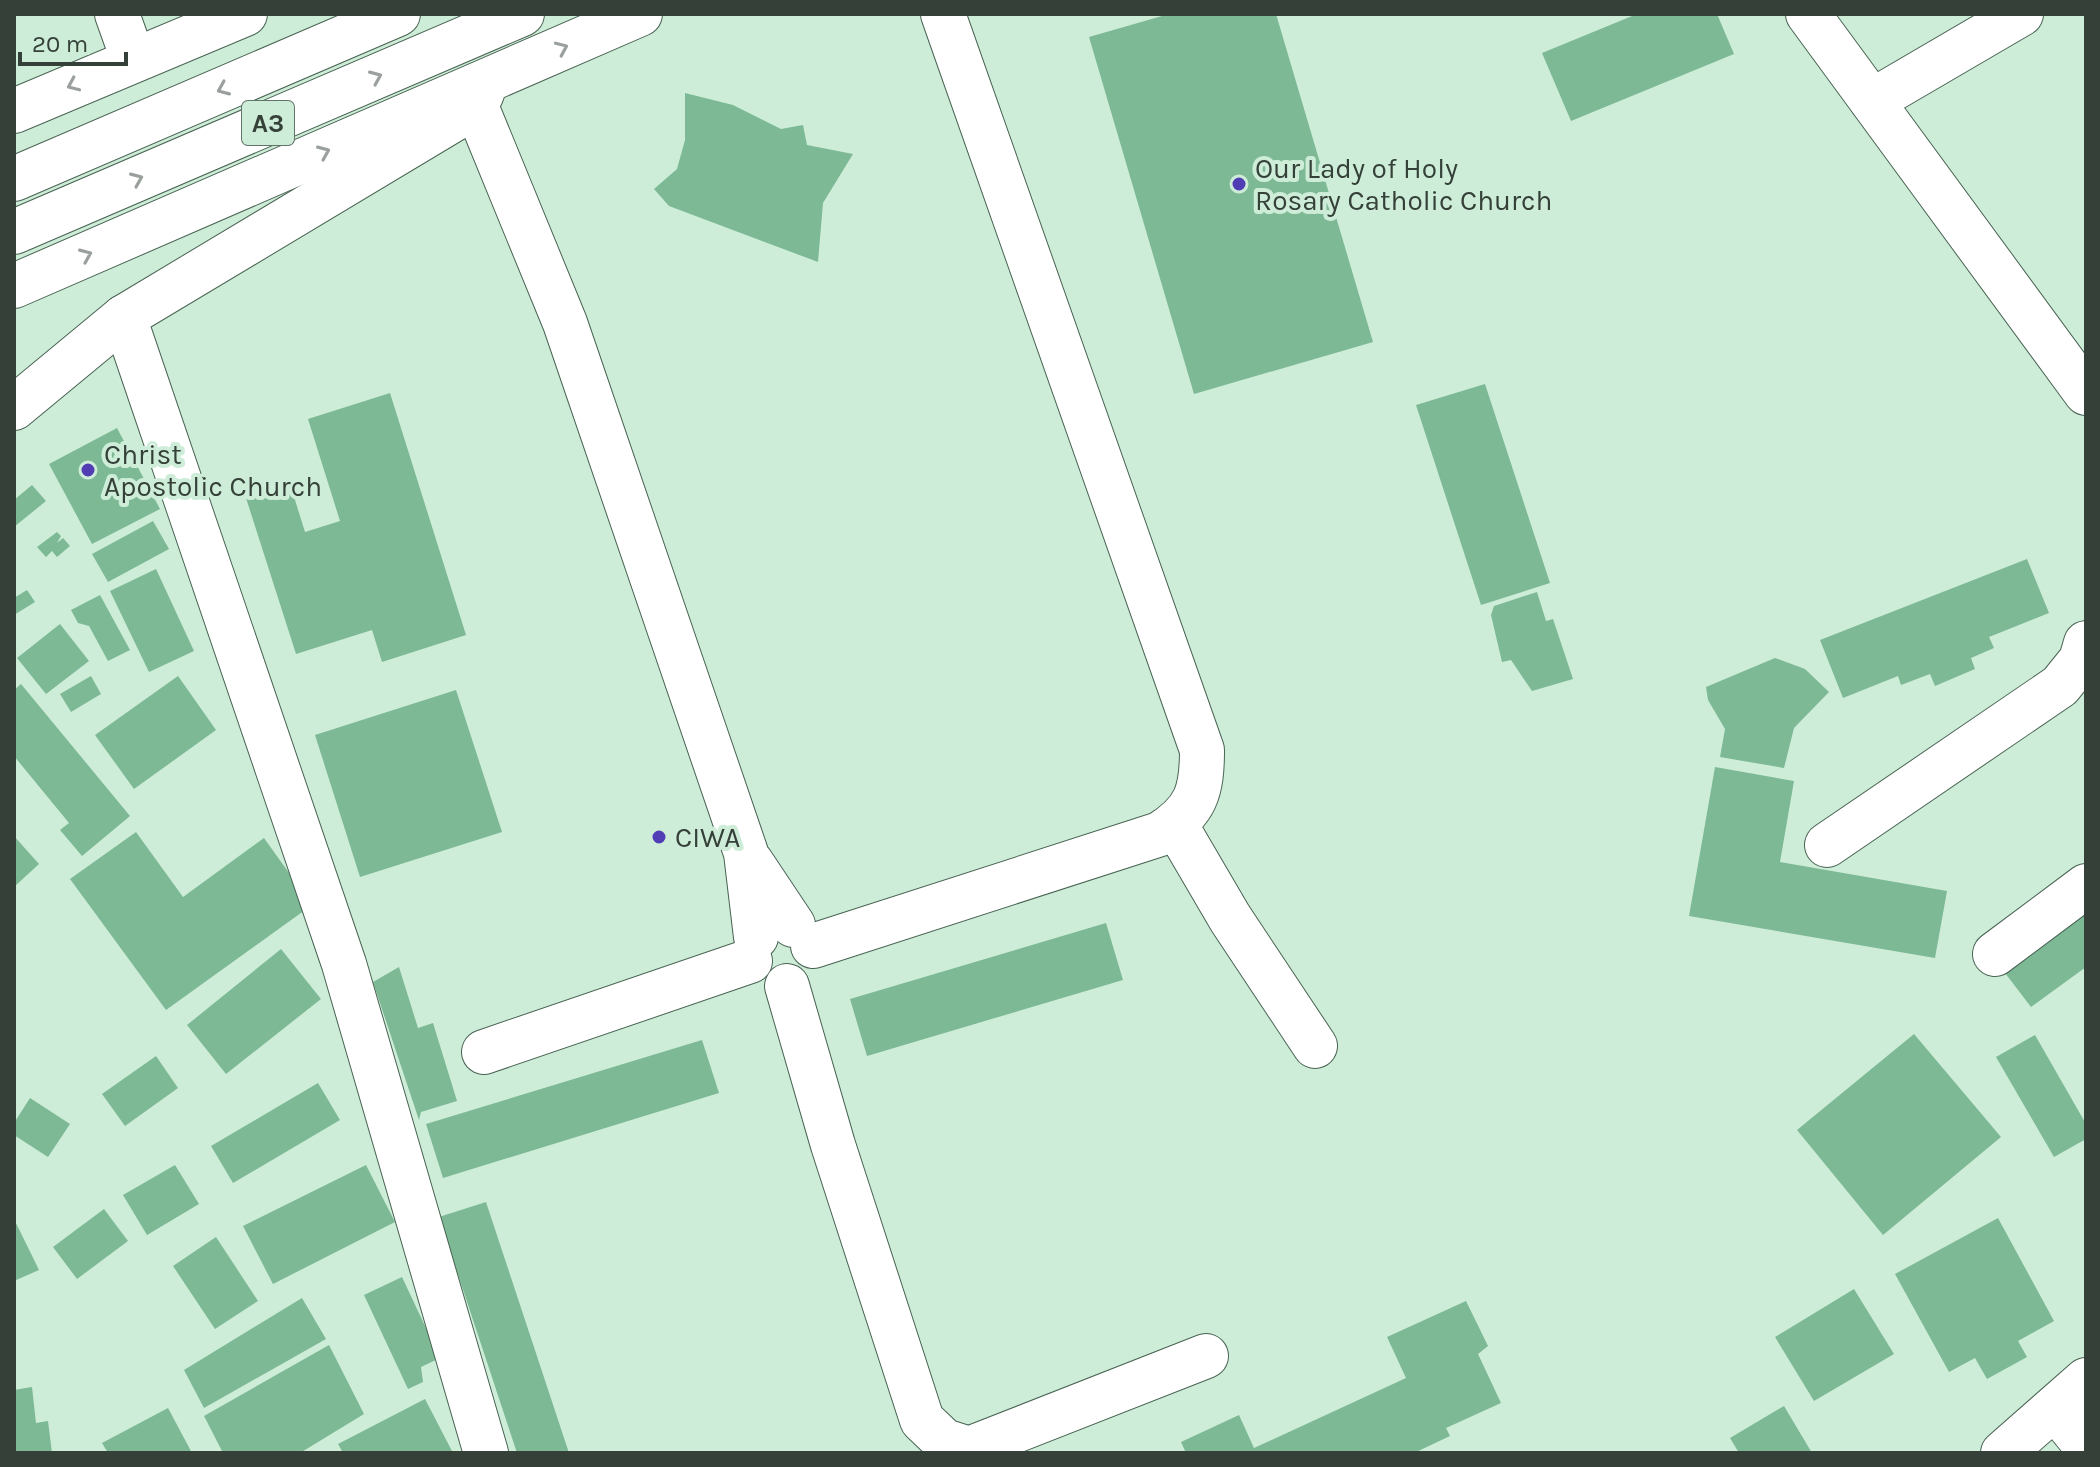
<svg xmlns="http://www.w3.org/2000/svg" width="2100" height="1467" font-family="Karla,sans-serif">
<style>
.building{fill:#7cb994}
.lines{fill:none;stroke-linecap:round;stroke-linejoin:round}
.minor-casing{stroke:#486352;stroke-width:46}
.major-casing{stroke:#486352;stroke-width:46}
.highway-casing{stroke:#486352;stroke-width:46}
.minor{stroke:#fff;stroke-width:44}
.major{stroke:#fff;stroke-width:44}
.highway{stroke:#fff;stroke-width:44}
.oneway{stroke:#9aa09c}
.poi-dot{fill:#513eb5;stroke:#ceedd9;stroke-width:3}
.labels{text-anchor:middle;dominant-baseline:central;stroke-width:8;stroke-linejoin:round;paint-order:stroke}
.shield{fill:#ceedd9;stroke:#627468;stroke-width:2}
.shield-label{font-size:26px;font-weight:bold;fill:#344038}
.poi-label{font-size:28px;fill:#344038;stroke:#ceedd9;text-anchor:start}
</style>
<rect width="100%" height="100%" fill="#ceedd9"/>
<g class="building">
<path d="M1169,14H1276L1373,342L1194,394L1089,37Z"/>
<path d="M1637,14H1717L1734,54L1571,121L1542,53Z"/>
<path d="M685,93L733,105L781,129L803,125L807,145L853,154L823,203L818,262L669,206L654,189L677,169L685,140Z"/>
<path d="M1485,384L1550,583L1481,605L1416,405Z"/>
<path d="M390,393L466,635L382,662L372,630L296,654L246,498L290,484L305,532L340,521L308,419Z"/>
<path d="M117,428L160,509L92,544L49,464Z"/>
<path d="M32,485L46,501L14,527V500Z"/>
<path d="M153,521L169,549L108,582L92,554Z"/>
<path d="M57,532L61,536L57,543L63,538L70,546L57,557L52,551L46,557L37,547Z"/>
<path d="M2027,559L2049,613L1989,637L1994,648L1971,658L1975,669L1935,686L1930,674L1901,685L1898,676L1843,698L1820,640Z"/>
<path d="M156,569L194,651L149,672L110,591Z"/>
<path d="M27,590L35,602L14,615V598Z"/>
<path d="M1537,592L1546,621L1553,619L1573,679L1532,691L1511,660L1502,662L1491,615L1494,606Z"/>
<path d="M100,595L130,650L108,661L89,626L78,623L71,610Z"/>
<path d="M60,624L89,661L46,694L17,658Z"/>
<path d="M1775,658L1805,669L1829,692L1794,728L1784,768L1720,757L1725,729L1708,700L1706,687Z"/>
<path d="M91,676L101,694L71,712L60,694Z"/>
<path d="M178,676L216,730L134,789L95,735Z"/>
<path d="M21,684L130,816L82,856L60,830L69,823L14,756V690Z"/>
<path d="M456,690L502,832L360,877L315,735Z"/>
<path d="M1715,767L1794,781L1780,862L1947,891L1935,958L1689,916Z"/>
<path d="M136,832L183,897L264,838L312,905L166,1010L70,879Z"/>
<path d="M14,836L39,864L14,887Z"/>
<path d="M2086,908V967L2031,1007L2002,969Z"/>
<path d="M1106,923L1123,980L867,1056L850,999Z"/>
<path d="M281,949L321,999L226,1074L187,1025Z"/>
<path d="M399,967L418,1028L433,1023L457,1101L421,1112L419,1120L373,982Z"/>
<path d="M1914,1034L2001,1137L1883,1235L1797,1130Z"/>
<path d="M2035,1035L2086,1124V1139L2054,1157L1996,1057Z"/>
<path d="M702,1040L719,1093L443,1178L426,1124Z"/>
<path d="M156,1056L178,1088L125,1126L102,1094Z"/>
<path d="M318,1083L340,1120L233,1183L211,1146Z"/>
<path d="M30,1098L70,1124L48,1157L14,1135V1123Z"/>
<path d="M175,1165L199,1204L147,1235L123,1195Z"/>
<path d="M366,1165L395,1222L273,1284L243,1226Z"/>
<path d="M486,1202L569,1453H517L439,1217Z"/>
<path d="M104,1209L128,1241L77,1279L53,1247Z"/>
<path d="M1998,1218L2054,1321L2018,1341L2027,1357L1987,1379L1975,1358L1949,1372L1895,1274Z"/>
<path d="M14,1219L39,1270L14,1281Z"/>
<path d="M216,1237L258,1301L215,1329L173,1266Z"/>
<path d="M402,1277L440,1358L421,1367L423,1382L408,1389L364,1295Z"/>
<path d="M1854,1289L1894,1354L1814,1401L1775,1337Z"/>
<path d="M302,1298L326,1339L204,1408L184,1370Z"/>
<path d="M1466,1301L1488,1346L1478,1354L1501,1403L1446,1428L1450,1436L1414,1453H1186L1181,1442L1239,1415L1254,1448L1406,1378L1387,1337Z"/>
<path d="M329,1345L364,1414L300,1453H223L204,1416Z"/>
<path d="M32,1387L36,1423L48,1421L52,1453H14V1390Z"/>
<path d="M425,1399L453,1453H343L338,1444Z"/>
<path d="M1784,1406L1812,1453H1739L1730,1438Z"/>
<path d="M168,1408L192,1453H108L102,1443Z"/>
</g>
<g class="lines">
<defs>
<g id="minor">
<path d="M117,14L133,59"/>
<path d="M1808,14L2086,393"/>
<path d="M1872,101L2021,14"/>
<path d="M476,106L565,323L746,853L756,937"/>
<path d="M124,317L344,964L486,1453"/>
<path d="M14,408L124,317L476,106L482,93L478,85"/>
<path d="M1175,824L1230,918L1315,1046"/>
<path d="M1827,845L2060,686L2081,660L2086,643"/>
<path d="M751,862L793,925"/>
<path d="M813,946L1160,834C1196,811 1202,792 1202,750L943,14"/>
<path d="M1995,954L2086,886"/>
<path d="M787,986L833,1145L922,1420L944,1441L969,1449L1206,1356"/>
<path d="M484,1052L750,961"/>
<path d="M2055,1408L2086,1446"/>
<path d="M2003,1453L2086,1380"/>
</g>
<g id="major">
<path d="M14,111L245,14"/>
<path d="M14,286L640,14"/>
</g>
<g id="highway">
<path d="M14,179L398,14"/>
<path d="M14,232L522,14"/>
</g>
</defs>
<use href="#minor" class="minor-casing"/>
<use href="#major" class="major-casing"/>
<use href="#highway" class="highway-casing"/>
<use href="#minor" class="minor"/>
<use href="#major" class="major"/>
<use href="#highway" class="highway"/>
</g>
<defs><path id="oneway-chevron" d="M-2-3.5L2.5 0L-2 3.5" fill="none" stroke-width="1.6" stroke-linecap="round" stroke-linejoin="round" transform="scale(2)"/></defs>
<g class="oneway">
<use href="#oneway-chevron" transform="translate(562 48) rotate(-24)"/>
<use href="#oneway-chevron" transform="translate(376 77) rotate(-23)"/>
<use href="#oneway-chevron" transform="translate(73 85) rotate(156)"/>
<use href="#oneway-chevron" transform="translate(223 89) rotate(157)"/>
<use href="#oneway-chevron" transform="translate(324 152) rotate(-23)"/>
<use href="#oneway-chevron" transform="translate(137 179) rotate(-23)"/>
<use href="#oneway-chevron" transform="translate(86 255) rotate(-23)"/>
</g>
<g class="poi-dot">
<circle cx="1239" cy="184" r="8"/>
<circle cx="88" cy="470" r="8"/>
<circle cx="659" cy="837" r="8"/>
</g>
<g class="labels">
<rect class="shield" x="242" y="101" width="52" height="44" rx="6"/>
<g class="shield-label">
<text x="268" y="123">A3</text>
</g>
<g class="poi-label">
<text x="1255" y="168">Our Lady of Holy<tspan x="1255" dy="32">Rosary Catholic Church</tspan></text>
<text x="104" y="454">Christ<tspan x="104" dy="32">Apostolic Church</tspan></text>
<text x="675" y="837">CIWA</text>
</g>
</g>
<rect width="2100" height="1467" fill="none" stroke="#344038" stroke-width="32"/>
<path d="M20 52v12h106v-12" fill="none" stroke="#344038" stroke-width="4"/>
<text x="32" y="52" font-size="24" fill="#344038" stroke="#ceedd9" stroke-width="6" paint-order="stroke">20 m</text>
</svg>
